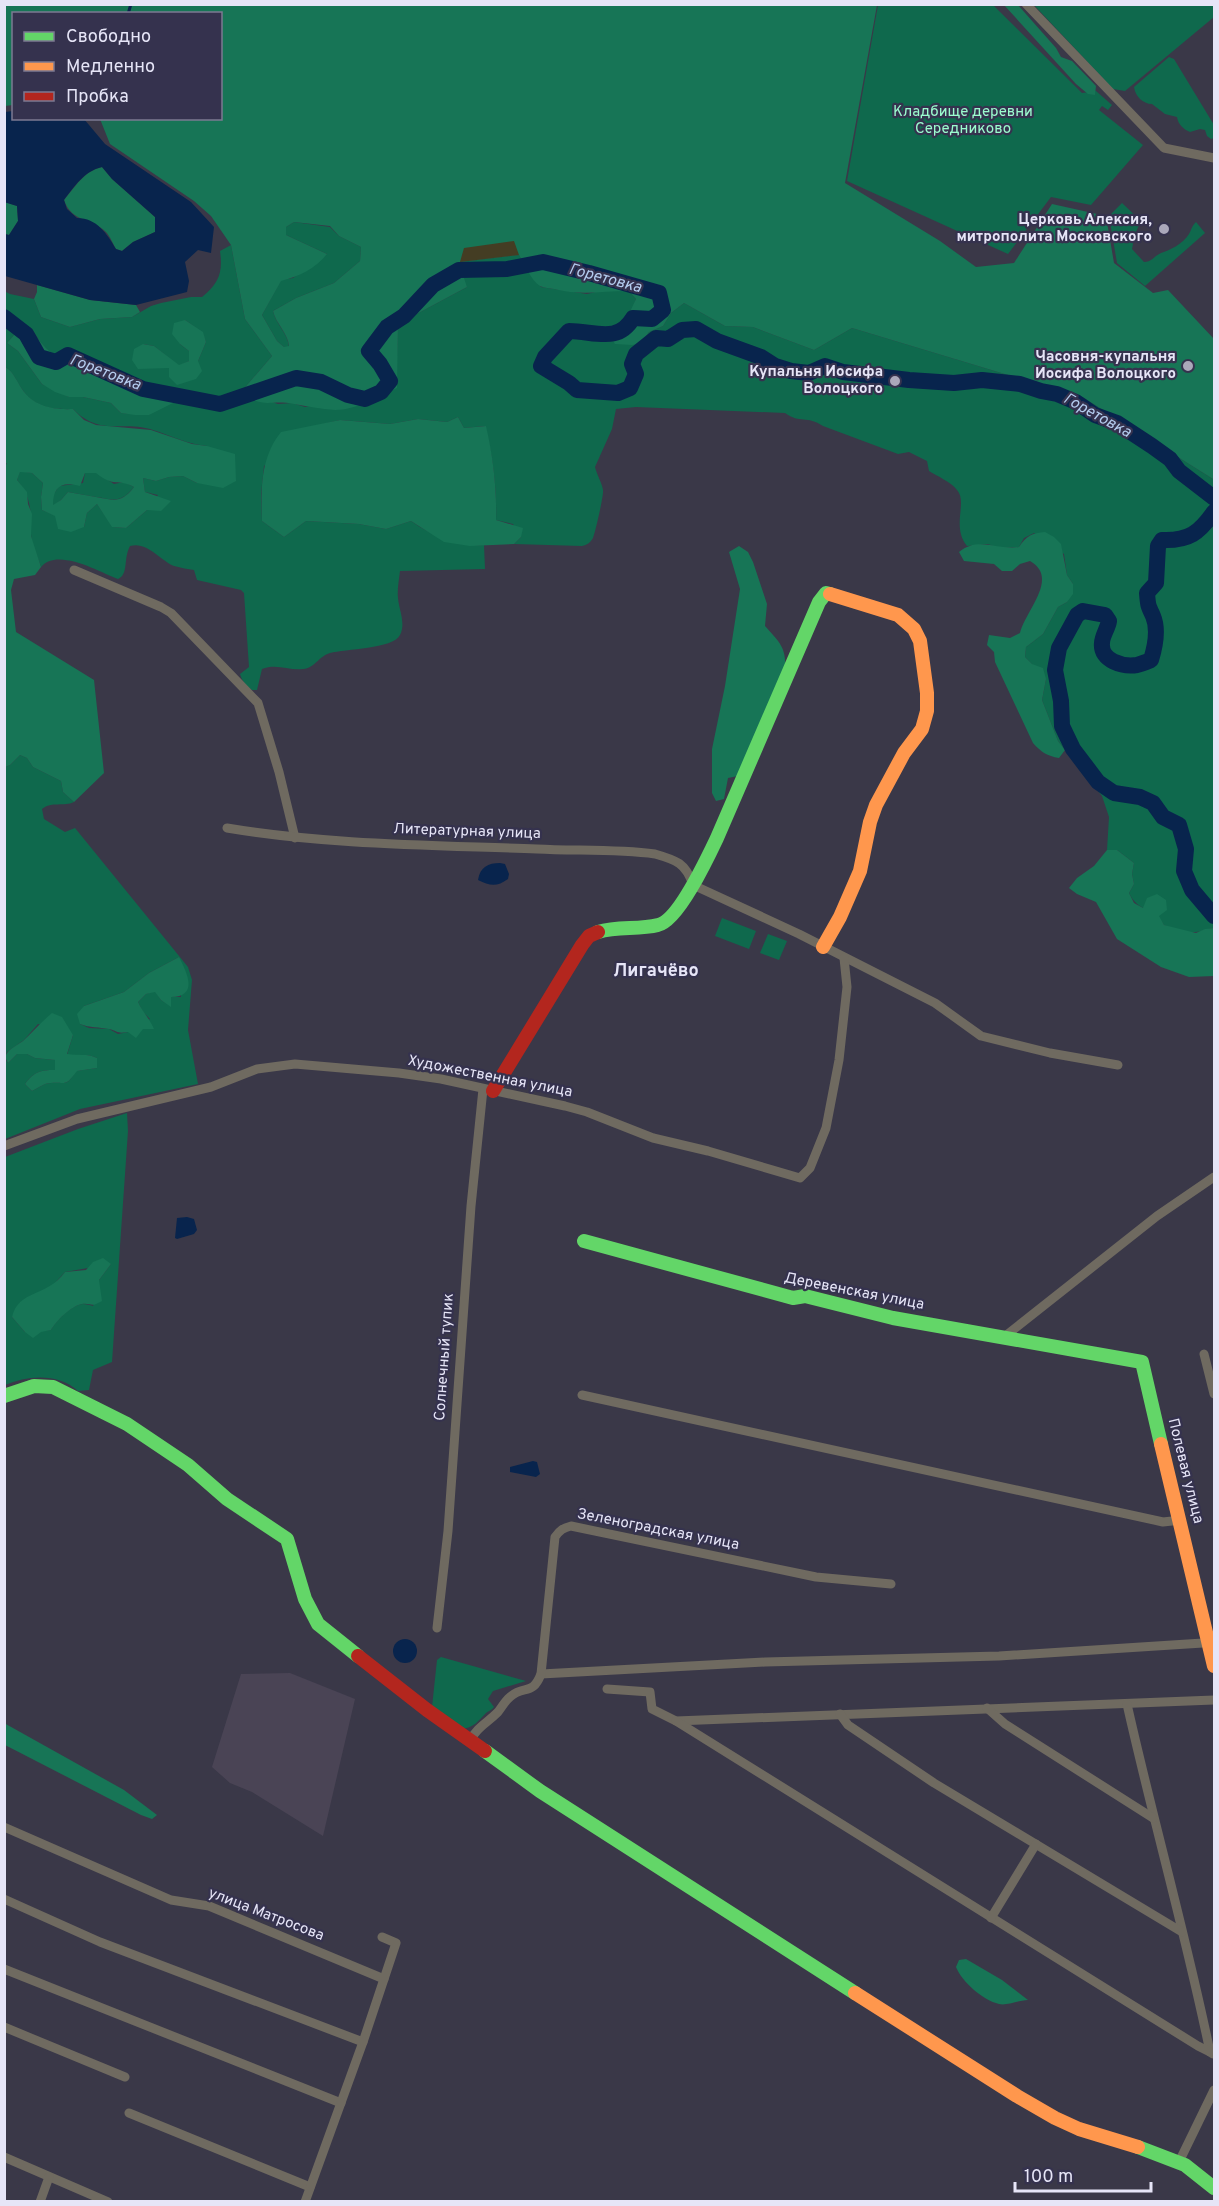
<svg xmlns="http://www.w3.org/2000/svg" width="1219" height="2206" font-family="Overpass,sans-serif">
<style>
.industrial{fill:#4a4455}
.green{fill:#0f694d;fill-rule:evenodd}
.forest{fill:#177556;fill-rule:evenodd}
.sand{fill:#443d23}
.water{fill:#08244d;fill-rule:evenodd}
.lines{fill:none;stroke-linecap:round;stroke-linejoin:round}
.stream{stroke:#08244d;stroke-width:3}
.river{stroke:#08244d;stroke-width:16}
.street{stroke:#6f6a60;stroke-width:9}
.fast{stroke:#63d668;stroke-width:14}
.slow{stroke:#ff974d;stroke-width:14}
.jam{stroke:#b3261e;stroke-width:14}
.poi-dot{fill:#aaa8ba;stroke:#35324e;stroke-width:2}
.labels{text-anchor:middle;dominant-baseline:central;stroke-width:4.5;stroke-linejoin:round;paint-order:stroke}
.park-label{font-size:15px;fill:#9bfbce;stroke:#35324e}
.poi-label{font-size:15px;font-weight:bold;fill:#e6e5f7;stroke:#35324e;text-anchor:end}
.street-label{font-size:15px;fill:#e6e5f7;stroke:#35324e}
.water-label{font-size:16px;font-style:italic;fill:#b4ccef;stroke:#35324e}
.quarter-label{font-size:18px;font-weight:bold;fill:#e6e5f7;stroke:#35324e}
</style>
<rect width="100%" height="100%" fill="#3a3848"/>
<path class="industrial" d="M290,1673L355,1699L323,1836L252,1792L230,1783L212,1767L241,1674Z"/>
<g class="green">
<path d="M878,5H993L1082,93L1096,91L1112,105L1108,110L1102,106L1099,110L1143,145L1091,205L1051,197L1008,254L847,181Z"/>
<path d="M1034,5H1214V17L1125,91L1113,89Z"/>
<path d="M1169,57L1174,59L1214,125V138L1211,139L1207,136L1205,130L1200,129L1190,132C1183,129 1178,124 1177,117L1165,114L1152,104C1143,104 1135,96 1134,87Z"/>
<path d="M1122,203L1141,221L1135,234L1132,249L1144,262C1152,262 1154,256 1161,253C1170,250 1183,244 1189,234C1192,229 1191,227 1196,222L1205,233L1145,286L1117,263L1109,216Z"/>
<path d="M294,222L330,227L339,236L361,247L360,261L334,283L296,298L273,311C276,325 288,333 289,347H284L277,341L262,315L281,280L293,278L327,254L286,235V227Z"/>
<path d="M231,245L245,319L272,356L241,392L278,404L292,403L305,407L396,388L398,324L467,287L451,268L460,262L519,255L541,287L587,294L600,291H629L636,299C631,315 623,324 611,335L641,343L649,332L663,326L671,313L684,303L725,326L753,327L814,350L852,328L1084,398L1213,479L1214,483V928C1208,928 1201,932 1195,932C1185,933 1173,929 1164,925C1154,908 1138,912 1129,893L1134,884L1132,874L1134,863L1117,850H1107L1109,817L1102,796L1058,741L1042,700L1046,679L1025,657L1026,647L1043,634L1058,607L1067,602L1073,584L1067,575L1064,554L1034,533L1024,538L1019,547L998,548L988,544L967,546C951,526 968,502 957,490C951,482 937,476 929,471L927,461L909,452L898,454L823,426C807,415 800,424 785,413L636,407L616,409L612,429L595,467C597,475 602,483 603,490C604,495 595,533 593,538C590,543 587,545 582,546L514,544L521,537L513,524L496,520C497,489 493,456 485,426L464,428L458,417L447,422L418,419L390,424L340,420L311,427L264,466L261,494L262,521L284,537L306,521L359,524L386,529L411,521C432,536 458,547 484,545L485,569L400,571C399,580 397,590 398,598C399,610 406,623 400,635C393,649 345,649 330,653C319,656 315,668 303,669C289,671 277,663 262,669L257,690H252C246,686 242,681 240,674L249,667L244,593L241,590L197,580L194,570C188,569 181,568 174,566C160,560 147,541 130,546C123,559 129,574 118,579C100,572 57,547 41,567C38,557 31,544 31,534C31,512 32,498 17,480L20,471L32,473L43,483L41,497L42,510L84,527L87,513L97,504L113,527L126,528L147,510L158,495L145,492L143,478L156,481L169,477L183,476L197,483L207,446C187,444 172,436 153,430C121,420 101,437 73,409C53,410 33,407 22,389C16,381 13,371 5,367L4,291L10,294L34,299L41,317L70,327L100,319L132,317L151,306L161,303L191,297H202C219,283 223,273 220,251ZM185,320L202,332L206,342L198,361L169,377L170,368L159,367L143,344L154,346L179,366L189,361V351L180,344ZM32,329C42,346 52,359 72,360L81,370L95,372L122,382L168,390L149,415L121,413L111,403L83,397H69L42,384L18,351L7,343L14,335Z"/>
<path d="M96,472L114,484L124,482L134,487C121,503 115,500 96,497C87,495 77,494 68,492L61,500L53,506V495L59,486L83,483L85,473Z"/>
<path d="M20,755L27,758L33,767L61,781L63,792L74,802C64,807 52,801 42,809L44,819L65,832L75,828L188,967L192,980L188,1030L198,1084L80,1109L5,1139V1059L8,1063L17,1054H27L35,1058L55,1060V1070C40,1070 34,1072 25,1084L32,1091C38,1088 44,1083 51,1083C67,1082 66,1087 76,1071L97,1068V1058C87,1053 78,1056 67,1055L73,1035L38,1024L24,1040L7,1052L5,1057V767L10,765ZM179,957L181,997H171V1006L161,1000L155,991L146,994L138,1002L143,1012L150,1019L128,1032L118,1034L109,1029L89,1028L80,1024L84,1006L124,992L149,973Z"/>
<path d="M722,918L756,931L749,949L715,936Z"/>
<path d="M768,934L787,941L779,960L760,953Z"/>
<path d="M127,1113L128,1131L112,1362L93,1370L89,1390L78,1391C59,1373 28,1375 5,1385V1157L78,1129ZM111,1264L99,1280V1291L93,1306C90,1305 86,1304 83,1304C71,1305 56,1321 51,1330L25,1332L12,1317L34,1295L53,1285L65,1272Z"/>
<path d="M441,1657L526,1681L493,1691L488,1699L494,1707C492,1710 488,1711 486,1713C478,1721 474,1728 461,1729L432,1707L437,1660Z"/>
</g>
<g class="forest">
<path d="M5,5H877L845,183L940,241L976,267L1014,263L1052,204L1106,216L1114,263L1153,293L1168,290L1214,339V483L1213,479L1084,398L852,328L814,350L753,327L725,326L684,303L671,313L663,326L649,332L641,343L632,345L615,344L610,336L625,322L636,299L629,291C602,291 581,296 554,289C550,288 544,288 540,286C531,281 525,264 519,255L460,262L452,268L463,275L467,287L398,324L397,388C378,397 356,410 335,410C321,409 307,406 294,404C270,399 263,410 241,392L272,356L245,319L231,245L211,216L194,201L110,144L100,119L220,118V14H14L13,105L5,106ZM294,222L330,226L339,236L361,247L360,261L334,283L296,298L273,311C276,324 288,333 289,346L284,347L277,341L262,315L281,281C300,276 315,269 327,254L286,235V227Z"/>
<path d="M1004,5H1018L1056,48L1061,57L1072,61L1096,86L1095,95L1088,94L1076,84Z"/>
<path d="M102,167L112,179L155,217V232L133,242L122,251L116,249C113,244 110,236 106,232C92,218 72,223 64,200C75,187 84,171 102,167Z"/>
<path d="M5,202L17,206L18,221L9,235L5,234Z"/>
<path d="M37,285L90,300L136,305L140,312L132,317L100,319L70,327L41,317L34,299L37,292Z"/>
<path d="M185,320L203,332L206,342L198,361L202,371L196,379L177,385L169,377V368L138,369L132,360L134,349L143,344L154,346L179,365L189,361V351L180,344L172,334L174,323Z"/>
<path d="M20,322C41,335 44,358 72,360L81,370L95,372L122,382L168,390L173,403L149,415H135L121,413L111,403L83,397H69L55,392L42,384L18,351L7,343L14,335Z"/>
<path d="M5,367C13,371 16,380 22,389C33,406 53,410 73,409L84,420L96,425L151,430L192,444L207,446L235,454L236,481L223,488L197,483L183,476L169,477L156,481L143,478L145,492L171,501L161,511L147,510L126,528L112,527L97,504L87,513L84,527L71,532L58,529L55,516L42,510L41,497L43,483L32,473L20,472L17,480L27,492L28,504L32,514L31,536L41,567L35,575L14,579L11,590L16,632L94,680L104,773L74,802L63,792L61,781L33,767L27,758L20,755L10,765L5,767L4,465L7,464L4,461ZM85,473H96C114,488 118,478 134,487C121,504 114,500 96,497C87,495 77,494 68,492L61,500L53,505C53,486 62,481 80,486Z"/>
<path d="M458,417L464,428L486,426C493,456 497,489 496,520L523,528L521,537L514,544L470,546L444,542L411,521L386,529L359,524L306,521L284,537L262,521C261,490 260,458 281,432L340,420L390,424L418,419L447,422Z"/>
<path d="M1045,532L1054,537L1061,544L1067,575L1073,584V594L1067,602L1058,607L1043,634L1026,647L1025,657L1032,664L1043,668L1046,679L1042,700L1058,741L1065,750L1059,758C1047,756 1041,752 1033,743L995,662L994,652L987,645L989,635L1010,638L1020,633C1025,611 1060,578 1030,561L1020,564L1012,571H1002L994,564L964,561L959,552C978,536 996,550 1019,547C1026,536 1032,533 1045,532Z"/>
<path d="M739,546L748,552L753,562L767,604L765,626C779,642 787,647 785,671L738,776L728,778L724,799L716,801L712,793V749L725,686L740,589L729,552Z"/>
<path d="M1107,850H1117L1134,863L1132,874L1134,884L1129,893L1134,903L1143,908L1147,898L1157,894L1166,900L1167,910L1159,916L1164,925L1196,933L1205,929L1214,928V976L1189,977L1161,967L1117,939L1096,902L1077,894L1069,888L1077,878L1094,866Z"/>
<path d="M179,957C187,973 199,996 171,997V1007L161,1000L155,992L146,994L138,1002C143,1013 150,1019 154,1029H143L136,1038L128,1032C117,1034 118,1031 109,1029C99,1027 90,1028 80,1024L77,1014L84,1006L124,992L149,973Z"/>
<path d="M52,1013L62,1017L73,1035L67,1054C79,1056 87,1053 97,1058V1068L77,1071C65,1087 67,1082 51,1083C44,1083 38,1088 32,1091L25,1084C34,1072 40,1070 55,1070V1060L35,1058L27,1054H17L8,1063L5,1057C8,1049 16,1046 23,1041C33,1032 41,1022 52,1013Z"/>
<path d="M103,1258L111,1264L99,1280L102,1301C90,1308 93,1303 82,1304C71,1306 56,1321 51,1330L41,1332L33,1338L25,1332L12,1317C19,1289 46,1298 65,1272L86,1270L93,1262Z"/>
<path d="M4,1723L124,1790L157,1815L152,1819L141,1815L5,1745Z"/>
<path d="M966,1959L1002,1980L1028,2000C1019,2000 1007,2006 999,2004C983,2000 962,1982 956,1967L959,1960Z"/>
</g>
<path class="sand" d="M514,241L519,255L460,262L464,248Z"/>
<g class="water">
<path d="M13,111L14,118L84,119L105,144L191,202L214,227L211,253L198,250L185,262L189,281L187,292L136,305L90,300L5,276V234L9,235L18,221L17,206L4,202L5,112ZM102,167L112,179L155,217V232L133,242L122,251L116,249C107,234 97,218 77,218L67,209L64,200C74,187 84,171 102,167Z"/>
<path d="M500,863L505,864L509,874L508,879C497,887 490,886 478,880C480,867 488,863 500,863Z"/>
<path d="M187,1217L194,1219L197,1230L194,1234L177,1239L175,1238L177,1218Z"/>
<path d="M533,1461L537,1462L540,1474L536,1477L510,1472V1467Z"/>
<circle cx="405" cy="1651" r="12"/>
</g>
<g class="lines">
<path class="stream" d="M128,14L131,4"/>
<g class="river">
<path d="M4,317L26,334L39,357L56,362L68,355L143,389L220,404L296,378L321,382L348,395L365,399L381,392L390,381L380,364L369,351L387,327L404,316L433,285L459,270L507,269L543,262L589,273L659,293L663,310L652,319L633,318C618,344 594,331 569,331L545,357L541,366L569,383L577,390L618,393L630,388L636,374L632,364L636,354L656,338L668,339L682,330L696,329L717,341L761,357L775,366L791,371L809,373L825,366L843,372L909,380L954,383L982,380L1020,384L1041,391L1057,394L1076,402L1095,415L1117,423L1152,446L1170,459L1179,471L1214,498"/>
<path d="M1214,512C1199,533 1189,541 1162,540L1158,546L1156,583L1147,593C1148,606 1148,605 1153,616C1159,630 1155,647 1151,660C1146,662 1141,664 1137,665C1123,667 1100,661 1102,643C1102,636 1108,628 1109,621L1105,615L1083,611L1077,615L1059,648L1055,670L1061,701L1062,726L1073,749L1098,782L1114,793L1140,797L1153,803L1163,817L1179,825L1186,849L1184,871L1192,890L1214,916"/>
</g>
<g class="street">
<path d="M1026,4L1164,148L1214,158"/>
<path d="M74,570L161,607L171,613L258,703L279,772L295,838"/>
<path d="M227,828C329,845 433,845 537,849C576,851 616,849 655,854C676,860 686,863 693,885L799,934L935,1003L981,1036L1050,1053L1118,1065"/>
<path d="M4,1146L77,1119L211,1087L257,1069L295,1064L399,1073L441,1079L565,1106L587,1112L653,1138L708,1151L800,1178L810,1168L826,1128L839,1060L847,987L844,958"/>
<path d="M1004,1337L1157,1216L1214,1177"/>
<path d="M1204,1354L1214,1394"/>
<path d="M582,1395L1163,1522L1181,1520"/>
<path d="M437,1628L448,1531L471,1206L483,1089"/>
<path d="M541,1674L765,1662L999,1656L1203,1643"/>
<path d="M607,1689L650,1692L652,1709L676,1721L1214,1700"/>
<path d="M1127,1704C1153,1820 1186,1935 1210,2052L1213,2054"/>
<path d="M987,1708L1005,1724L1153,1818"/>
<path d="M840,1714L848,1725L934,1783L1182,1932"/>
<path d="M676,1721L1198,2046L1210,2052"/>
<path d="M469,1742C478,1726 486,1724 498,1712C502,1707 505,1701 510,1697C524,1684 532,1697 541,1674L555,1537C560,1530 563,1528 571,1526L816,1577L891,1584"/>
<path d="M4,1827L171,1900L209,1906L384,1979"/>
<path d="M4,1899L100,1942L363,2042"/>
<path d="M991,1918L1036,1844"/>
<path d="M4,1969L341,2103"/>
<path d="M4,2027L125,2077"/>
<path d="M129,2113L310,2187"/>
<path d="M4,2157L108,2202"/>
<path d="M1179,2162L1214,2090"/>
<path d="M40,2202L49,2177"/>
<path d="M305,2202L363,2042L396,1943L382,1937"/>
</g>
<g class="fast">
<path d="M598,932C618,926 638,930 658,925C678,921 708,857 717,838L819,602L826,593L830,594"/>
<path d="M584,1241L793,1298L805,1296L893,1318L1142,1362L1161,1444"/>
<path d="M4,1396L34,1386L53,1387L127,1424L188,1465L227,1499L287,1539L305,1599L318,1624L358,1656"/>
<path d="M485,1751L540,1791L855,1993"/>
<path d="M1138,2147L1185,2165L1214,2188"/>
</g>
<g class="slow">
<path d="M823,947L840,917L860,871L870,822L876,805L904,753L922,729L927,711V693L920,641L914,629L898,615L830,594"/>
<path d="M1161,1444L1214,1666"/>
<path d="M855,1993L1017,2096L1055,2118L1079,2129L1138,2147"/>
</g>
<g class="jam">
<path d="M493,1091L582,945L589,936L598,932"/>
<path d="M358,1656L427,1710L485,1751"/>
</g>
</g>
<g class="poi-dot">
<circle cx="1164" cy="229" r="6"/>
<circle cx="1188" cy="366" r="6"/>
<circle cx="895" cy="381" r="6"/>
</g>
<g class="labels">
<g class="park-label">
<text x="963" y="112">Кладбище деревни<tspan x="963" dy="17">Середниково</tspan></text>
</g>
<g class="poi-label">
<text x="1152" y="220">Церковь Алексия,<tspan x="1152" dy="17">митрополита Московского</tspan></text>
<text x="1176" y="357">Часовня-купальня<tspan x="1176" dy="17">Иосифа Волоцкого</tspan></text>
<text x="883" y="372">Купальня Иосифа<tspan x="883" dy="17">Волоцкого</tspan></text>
</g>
<g class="street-label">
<text transform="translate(467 832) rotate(2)">Литературная улица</text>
<text transform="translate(490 1077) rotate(11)">Художественная улица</text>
<text transform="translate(854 1292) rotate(11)">Деревенская улица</text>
<text transform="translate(445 1357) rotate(-86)">Солнечный тупик</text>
<text transform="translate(1185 1471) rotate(76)">Полевая улица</text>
<text transform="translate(658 1530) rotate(11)">Зеленоградская улица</text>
<text transform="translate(266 1915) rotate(21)">улица Матросова</text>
</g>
<g class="water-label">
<text transform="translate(605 279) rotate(15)">Горетовка</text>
<text transform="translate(105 373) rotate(21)">Горетовка</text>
<text transform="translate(1097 416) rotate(29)">Горетовка</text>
</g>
<g class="quarter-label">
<text x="656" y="971">Лигачёво</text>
</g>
</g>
<rect width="1219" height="2206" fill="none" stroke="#e6e5f7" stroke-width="12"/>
<rect x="12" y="12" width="210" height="108" fill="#35324e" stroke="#7c7a92" stroke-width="1.5"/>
<rect x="24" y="32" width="30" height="9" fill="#63d668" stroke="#7c7a92" stroke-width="1.5"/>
<text x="66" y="42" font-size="18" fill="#e6e5f7">Свободно</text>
<rect x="24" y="62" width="30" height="9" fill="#ff974d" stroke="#7c7a92" stroke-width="1.5"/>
<text x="66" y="72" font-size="18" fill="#e6e5f7">Медленно</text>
<rect x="24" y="92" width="30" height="9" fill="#b3261e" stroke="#7c7a92" stroke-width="1.5"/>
<text x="66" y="102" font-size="18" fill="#e6e5f7">Пробка</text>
<path d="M1015 2182v9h136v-9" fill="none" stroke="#e6e5f7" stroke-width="3"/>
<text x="1024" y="2182" font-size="18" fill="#e6e5f7" stroke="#35324e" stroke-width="4.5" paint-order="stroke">100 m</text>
</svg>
